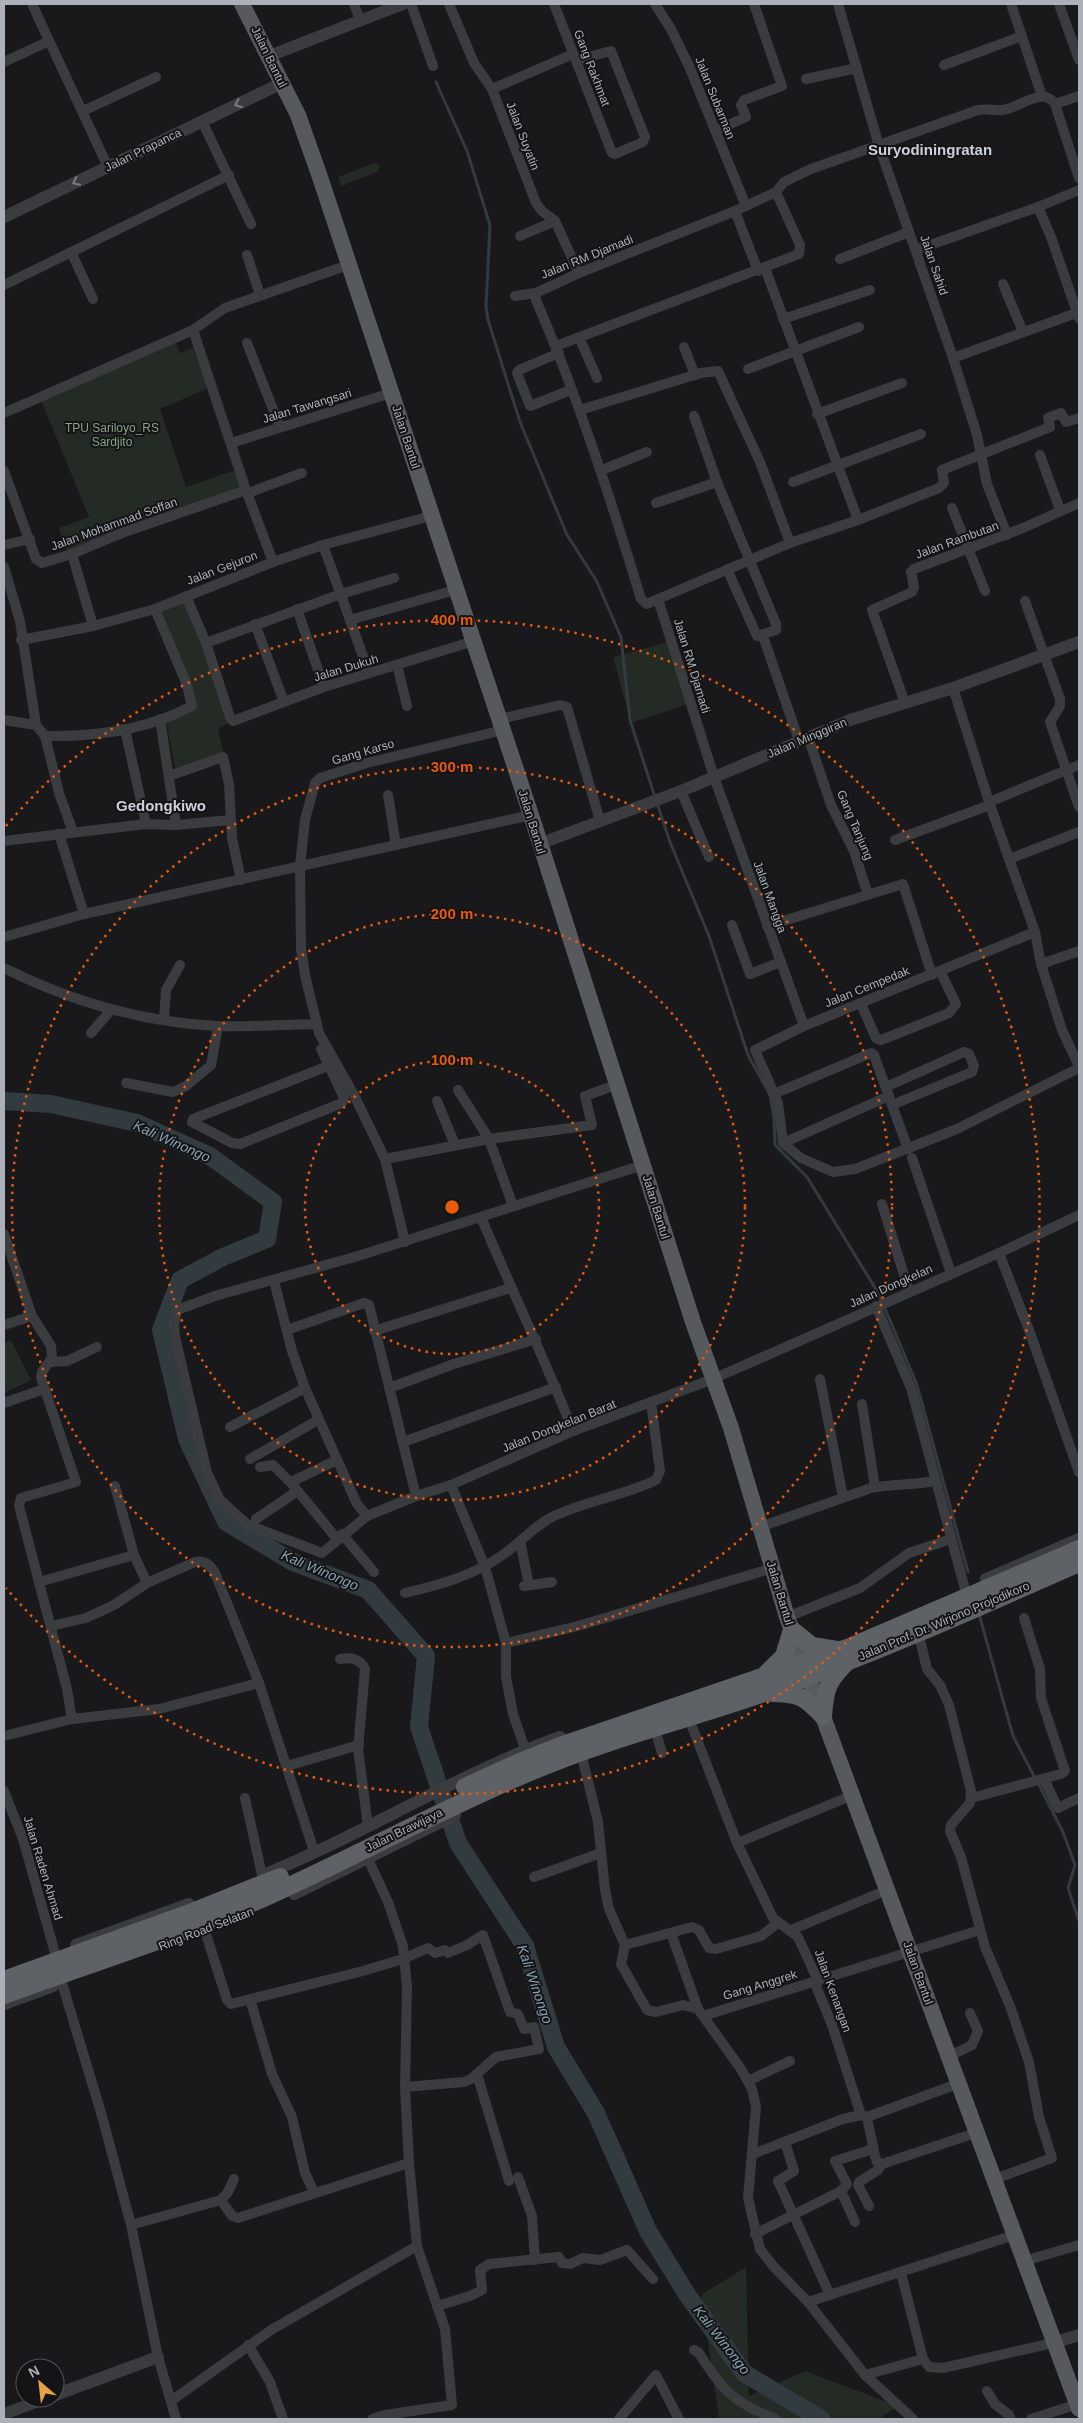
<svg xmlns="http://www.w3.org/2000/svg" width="1083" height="2423" font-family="Arial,sans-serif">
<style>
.green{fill:#232b24}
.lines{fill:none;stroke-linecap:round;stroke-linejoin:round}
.stream{stroke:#323b40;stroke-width:3}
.river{stroke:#323b40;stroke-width:18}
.minor{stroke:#3a3c40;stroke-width:10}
.tertiary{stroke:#3a3c40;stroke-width:12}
.primary{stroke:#56595e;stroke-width:16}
.trunk{stroke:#5e6267;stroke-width:18}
.oneway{stroke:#797c83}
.ring{fill:none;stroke:#e8590c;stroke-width:2.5;stroke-dasharray:2.5 5}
.labels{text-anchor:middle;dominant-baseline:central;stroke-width:4;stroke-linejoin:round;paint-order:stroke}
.street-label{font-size:12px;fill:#acb1b9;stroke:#141416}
.park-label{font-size:12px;fill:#86a385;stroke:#141416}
.water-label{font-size:14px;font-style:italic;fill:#86a1b2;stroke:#141416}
.quarter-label{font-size:15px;font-weight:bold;fill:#cdd0d6;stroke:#141416}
.centre{fill:#e8590c;stroke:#141416;stroke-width:2.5}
.ring-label{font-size:15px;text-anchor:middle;font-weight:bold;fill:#e8590c;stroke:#141416;stroke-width:4;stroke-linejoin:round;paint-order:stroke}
</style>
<rect width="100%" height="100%" fill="#19191b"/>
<g class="green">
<path d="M374,163L380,166L377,172L341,186L338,177Z"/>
<path d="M175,342L180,353L193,348L208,388L160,409L186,487L238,469L245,488L67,552L59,528L89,517L41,400Z"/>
<path d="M187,600L230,722L218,729L224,755L176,772L165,716L191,707L184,674L162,611Z"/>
<path d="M671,641L691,703L631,723L613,657Z"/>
<path d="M11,1340L31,1380L4,1393V1343Z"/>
<path d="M746,2267L749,2396L805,2371L898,2406L879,2419H719L701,2295Z"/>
</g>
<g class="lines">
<g class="stream">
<path d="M436,82L467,151L490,225L486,306L488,320L520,422L567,535L596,580L621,637L630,720L655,797"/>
<path d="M657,803L670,842L709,936L748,1055L770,1095L774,1118L775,1145L807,1177L877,1291L889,1318L917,1385L968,1572"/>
<path d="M979,1614L1013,1736L1035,1778"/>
<path d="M1038,1783L1063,1832L1075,1865L1068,1888L1079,1921"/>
</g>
<path class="river" d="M4,1101L51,1104L137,1123L210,1156L273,1202L267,1239L223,1257L180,1280L161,1330L187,1439L226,1522L293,1562L368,1590L426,1656L419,1727L458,1843L525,1946L556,2047L596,2113L648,2231L688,2296L744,2373L821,2419"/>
<g class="minor">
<path d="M32,4L108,167"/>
<path d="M354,4L360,20"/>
<path d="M411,4L433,66"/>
<path d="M449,4L474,63L492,89L536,203L542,211L555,221L579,273"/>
<path d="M554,4L612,153L615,154L643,142L645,137L611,51L576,60"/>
<path d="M655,4L671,29L689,66L746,206"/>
<path d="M838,4L879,146L953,358L977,435L987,484L1007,535"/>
<path d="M1011,4L1042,96"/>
<path d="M1059,4L1079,60"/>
<path d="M4,62L49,41"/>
<path d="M944,65L1022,36"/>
<path d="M806,79L857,68"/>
<path d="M492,89L573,54"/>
<path d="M1055,104L1079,96"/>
<path d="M83,111L156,77"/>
<path d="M202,121L251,224"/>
<path d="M715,131L746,117L741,105L744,100L782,86L754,4"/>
<path d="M1079,190L1038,207L1051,237L1079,318"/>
<path d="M735,211L758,271"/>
<path d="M520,236L555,221"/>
<path d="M916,250L1038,207"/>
<path d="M71,252L93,299"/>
<path d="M247,255L260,295"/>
<path d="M840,259L909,232"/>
<path d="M765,268L858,520"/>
<path d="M1003,284L1023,332"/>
<path d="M4,285L229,175"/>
<path d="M515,296L536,293"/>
<path d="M783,319L870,290"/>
<path d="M193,330L246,490L273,562"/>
<path d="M579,337L597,378"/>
<path d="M247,343L280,427"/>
<path d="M556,346L799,254L800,245L776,192"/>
<path d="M684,347L695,375"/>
<path d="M559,353L519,370L517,373L530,406L571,390"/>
<path d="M953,358L1079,312"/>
<path d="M748,369L859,327"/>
<path d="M580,410L701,373L718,371L760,462L790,543"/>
<path d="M4,413L193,330L225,308L348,265"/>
<path d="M817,414L902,383"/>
<path d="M694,416L717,482"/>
<path d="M231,443L391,393"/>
<path d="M1040,455L1060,510"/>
<path d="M602,470L647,452"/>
<path d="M4,471L36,559L42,563L72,554L122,533L246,490"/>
<path d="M793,482L921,434"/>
<path d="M248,493L302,473"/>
<path d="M656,503L717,482L776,624V630L757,636L727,569"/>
<path d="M952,508L985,591"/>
<path d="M4,545L30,539"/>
<path d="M323,545L369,673"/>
<path d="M72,554L93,626"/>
<path d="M4,567L20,621L36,725L45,736L59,793L73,832"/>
<path d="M186,596L206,643L230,717L233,721L324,687L474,641"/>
<path d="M658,599L790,543L858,520L939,488L944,483L942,470L1050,427L1048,418L1061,413L1066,422L1079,418"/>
<path d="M1025,601L1060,699V706L1050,722L1079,807"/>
<path d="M297,609L324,687"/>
<path d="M350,620L455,590"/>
<path d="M255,624L284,702"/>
<path d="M763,636L799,741"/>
<path d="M21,640L93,626L155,609L273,562L323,545L431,516"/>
<path d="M206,643L341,594L394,578"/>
<path d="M397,665L407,706"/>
<path d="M953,688L990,805L1035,932L1041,964L1062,1030L1079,1066"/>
<path d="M905,703L872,610L912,592L914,587L911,572L914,569L1023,528L1079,503"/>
<path d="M500,719L560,705L567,707L600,821"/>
<path d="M4,720L36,725"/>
<path d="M125,729L146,824"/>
<path d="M45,736C95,737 147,730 192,706L187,685L155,609"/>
<path d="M808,737L831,805L854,851L868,895"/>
<path d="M169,776L223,757L229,784L232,838L241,880"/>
<path d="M681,791L709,857"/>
<path d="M388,795L396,845"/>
<path d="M989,802L1079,765"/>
<path d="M176,825L230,820"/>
<path d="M59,834L84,914"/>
<path d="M895,840L990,805"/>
<path d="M4,841L146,824L176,825L160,719"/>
<path d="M1009,859L1079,832"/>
<path d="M732,925L750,974L781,962"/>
<path d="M767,926L903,884L932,975"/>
<path d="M1035,932L804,1026L755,1050L778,1103L783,1143L801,1158L833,1172L855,1169L873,1162L957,1129L1079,1068"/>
<path d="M4,937L84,914L531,815"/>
<path d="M1041,964L1079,951"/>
<path d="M4,968C70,1001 143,1022 216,1026C250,1027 283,1025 316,1024"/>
<path d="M861,1004L876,1038L881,1040L949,1013L956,1004L940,971"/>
<path d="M164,1020L166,990L180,965"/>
<path d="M804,1026L714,777L658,599L647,604L641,599C610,497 578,397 536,300V293L579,273L735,211L776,192L784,182L811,169L978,110C987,108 993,111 1002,110C1018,109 1043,85 1055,104L1079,178"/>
<path d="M91,1033L112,1009"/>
<path d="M321,1049L344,1098L342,1103L240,1144L232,1143L192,1122L193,1119L328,1066"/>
<path d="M126,1083L173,1092L186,1086L211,1065L218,1026"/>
<path d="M886,1087L964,1052L969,1054L974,1066L972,1072L892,1105"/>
<path d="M458,1090L489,1139L513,1206"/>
<path d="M776,1093L871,1053L874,1055L908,1149"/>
<path d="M437,1101L455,1145"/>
<path d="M783,1143L889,1096"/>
<path d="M912,1158L951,1273"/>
<path d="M385,1159L489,1139L592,1125L585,1096L616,1085"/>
<path d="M882,1204L909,1291"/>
<path d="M481,1217C511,1289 545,1359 573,1431"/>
<path d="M4,1234L32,1316L51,1346L52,1358L42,1372L41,1378L76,1482L21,1498L19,1506L67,1689L72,1719"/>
<path d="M405,1242L385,1159L354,1095L319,1033L305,975L301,948L300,866L305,820L315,783L320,778L367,763L503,730"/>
<path d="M999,1253L1029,1330L1079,1472"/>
<path d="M274,1281L292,1351L305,1388L357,1504L367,1516L416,1496L451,1485L573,1431L713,1379L999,1253L1079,1215"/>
<path d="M876,1306L911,1388L965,1589"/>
<path d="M4,1325L32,1316"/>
<path d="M287,1330L364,1303L369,1305L416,1496"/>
<path d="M374,1331L510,1288"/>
<path d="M51,1362L67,1361L97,1347"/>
<path d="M820,1379L843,1497"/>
<path d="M389,1388L454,1364L536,1339"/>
<path d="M4,1403L44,1389"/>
<path d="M862,1404L875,1487"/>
<path d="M230,1427L305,1388"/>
<path d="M403,1442L556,1387"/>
<path d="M250,1459L318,1420"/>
<path d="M260,1467L273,1465L292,1484"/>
<path d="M451,1485L485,1567L506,1643V1677L513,1714L525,1749"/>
<path d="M115,1486L134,1555L147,1583"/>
<path d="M367,1516L322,1553L248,1525L218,1498L208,1477L175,1337L174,1325L177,1310L215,1296L358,1256L643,1165"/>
<path d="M256,1519L296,1492"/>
<path d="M760,1527L871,1488C892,1484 914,1485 935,1481"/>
<path d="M342,1534L374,1572"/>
<path d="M337,1539L292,1484L295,1480L337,1460"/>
<path d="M520,1541L529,1585"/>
<path d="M39,1582L134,1555"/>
<path d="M524,1586L552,1582"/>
<path d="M405,1593C440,1585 475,1575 504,1554C521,1542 533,1527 552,1517C585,1501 623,1496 656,1480L660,1471L651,1402"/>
<path d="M787,1617L860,1588L909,1553L951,1539"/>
<path d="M51,1626L86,1618L114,1605L147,1583L195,1562C205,1560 210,1565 215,1573L259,1683L314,1851"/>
<path d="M918,1631L927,1669L940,1685L949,1705L971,1791L970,1803L951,1825L950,1831L961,1857L985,1947L1010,2006L1029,2062L1039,2117L1052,2158L995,2179"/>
<path d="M506,1643L578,1626L773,1568"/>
<path d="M340,1659C351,1657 361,1659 365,1669L358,1749L368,1826"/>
<path d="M691,1724L737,1843L773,1918L798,1937L818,1981L816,1986L832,2025L861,2115L867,2117L875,2156L877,2162L882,2164"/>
<path d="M4,1736L72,1719L159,1709L259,1683"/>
<path d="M657,1736L662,1753"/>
<path d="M583,1761L598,1822L605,1890L609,1909L625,1945L621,1964L647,2010L656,2012L683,2005L698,2009L741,2069L752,2089L756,2107L748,2198L760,2249L774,2267L808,2302L865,2375L923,2359"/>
<path d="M287,1766L359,1745"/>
<path d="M1044,1779L1058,1808L1079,1798"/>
<path d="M4,1791L23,1839L55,1953"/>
<path d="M245,1798L262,1875"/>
<path d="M971,1798L1061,1774L1065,1771L1041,1698L1040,1669L1024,1618"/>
<path d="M737,1843L853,1795"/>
<path d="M534,1877L601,1853"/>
<path d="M791,1930L887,1890"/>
<path d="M205,1931L227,2000L231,2004L363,1971L403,1959L428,1948L435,1953L445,1950L448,1953L467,1945L483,1935L510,2012L518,2014L524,2029L534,2027L539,2049L496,2057L471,2079L464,2082L405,2087"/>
<path d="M671,1933L698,2009"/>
<path d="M625,1945L692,1927L699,1930L709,1948L716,1949L761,1936L778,1923"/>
<path d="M62,1983L102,2116L131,2225L158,2357L176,2419"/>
<path d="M250,1999L272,2074L292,2117L305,2173L314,2192"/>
<path d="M703,2016L980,1930"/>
<path d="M950,2056L972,2045L978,2031L970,2013"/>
<path d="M477,2074L509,2181"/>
<path d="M748,2081L790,2061"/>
<path d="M867,2117L960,2083"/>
<path d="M785,2142L794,2171L778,2181L830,2295"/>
<path d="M753,2154L843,2119L861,2115"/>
<path d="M518,2177L532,2216L535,2260"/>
<path d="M841,2191L855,2222"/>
<path d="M221,2200L232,2216L238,2218L409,2163"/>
<path d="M869,2206L858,2185L859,2182L878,2170L882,2164L978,2132"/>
<path d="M131,2225L221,2200L228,2192L234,2179"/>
<path d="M755,2234L841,2191L847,2184L835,2161L873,2149"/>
<path d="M1024,2261L1079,2245"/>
<path d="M901,2273L923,2359L929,2367L943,2368L1053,2343"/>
<path d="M808,2302L1014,2235"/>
<path d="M437,2306L470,2296L482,2290L480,2270L489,2264L559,2257L562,2263L570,2264L583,2258L600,2260L627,2250L653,2279"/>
<path d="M248,2345L270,2382L283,2419"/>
<path d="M694,2350L698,2352C724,2391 731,2401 775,2419"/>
<path d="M865,2375L913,2419"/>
<path d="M987,2391L995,2404L1009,2415L1011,2419"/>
<path d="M171,2401L271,2330L417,2246L409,2163L405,2087L407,1987L403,1946L388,1902L368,1859"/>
<path d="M372,2419L385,2415L452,2405L445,2329L417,2246"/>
<path d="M619,2419L656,2375L679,2419"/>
<path d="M1031,2419L1078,2404"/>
</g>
<g class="tertiary">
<path d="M269,56L403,4"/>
<path d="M4,217L282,83"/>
<path d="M539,844L681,791L850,720L953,688L1079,642"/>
<path d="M986,1579L1079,1539"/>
<path d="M263,1875C365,1834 457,1774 560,1737"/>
<path d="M294,1894L455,1815"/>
<path d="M76,1945L189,1904"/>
<path d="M4,2004L53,1986"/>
<path d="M1053,2343L1079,2335"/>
<path d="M55,2395L158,2357"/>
<path d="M4,2414L47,2398"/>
</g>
<g class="primary">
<path d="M242,4L298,115L321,180L531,815L693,1322L731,1428L787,1617L804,1663"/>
<path d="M808,1676L1079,2409"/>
</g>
<g class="trunk">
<path d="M792,1630L812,1646L837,1650"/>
<path d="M766,1674L784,1656L792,1630"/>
<path d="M772,1693C799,1693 805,1697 823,1716"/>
<path d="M823,1716C825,1690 827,1681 846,1663"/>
<path d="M465,1787L522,1761L557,1747L850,1647L1079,1549"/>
<path d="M4,1980L187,1914L280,1877"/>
<path d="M4,1995C86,1965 170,1939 250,1904C346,1862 438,1810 535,1770C608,1739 686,1720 761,1694C869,1656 975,1609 1079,1563"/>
</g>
</g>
<defs><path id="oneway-chevron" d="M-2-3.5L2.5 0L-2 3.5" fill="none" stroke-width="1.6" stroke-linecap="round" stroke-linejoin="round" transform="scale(1.25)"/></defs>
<g class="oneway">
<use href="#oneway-chevron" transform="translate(238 104) rotate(155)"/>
<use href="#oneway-chevron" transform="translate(76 182) rotate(154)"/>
</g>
<g class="ring">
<circle cx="452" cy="1207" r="147"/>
<circle cx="452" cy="1207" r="293"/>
<circle cx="452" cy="1207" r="440"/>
<path d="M6 826A587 587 0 1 1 6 1588"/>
</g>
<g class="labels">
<g class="street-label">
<text transform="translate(269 57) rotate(64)">Jalan Bantul</text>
<text transform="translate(592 68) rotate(69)">Gang Rakhmat</text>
<text transform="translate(715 98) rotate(68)">Jalan Subarman</text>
<text transform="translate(523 136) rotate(69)">Jalan Suyatin</text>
<text transform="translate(143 150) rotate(-26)">Jalan Prapanca</text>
<text transform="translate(587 257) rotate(-22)">Jalan RM Djamadi</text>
<text transform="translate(934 265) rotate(71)">Jalan Sahid</text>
<text transform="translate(307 406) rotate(-17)">Jalan Tawangsari</text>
<text transform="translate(406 437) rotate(72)">Jalan Bantul</text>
<text transform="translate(114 524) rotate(-20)">Jalan Mohammad Soffan</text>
<text transform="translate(957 540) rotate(-20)">Jalan Rambutan</text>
<text transform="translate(222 568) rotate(-21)">Jalan Gejuron</text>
<text transform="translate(692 666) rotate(73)">Jalan RM Djamadi</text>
<text transform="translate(346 668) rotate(-17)">Jalan Dukuh</text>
<text transform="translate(807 738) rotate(-23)">Jalan Minggiran</text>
<text transform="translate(363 752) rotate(-16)">Gang Karso</text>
<text transform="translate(532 822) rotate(73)">Jalan Bantul</text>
<text transform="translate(855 825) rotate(67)">Gang Tanjung</text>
<text transform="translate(770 897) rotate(70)">Jalan Mangga</text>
<text transform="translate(867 987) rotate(-22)">Jalan Cempedak</text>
<text transform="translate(656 1207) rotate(73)">Jalan Bantul</text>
<text transform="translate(891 1286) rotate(-24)">Jalan Dongkelan</text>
<text transform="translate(559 1426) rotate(-22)">Jalan Dongkelan Barat</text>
<text transform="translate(780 1593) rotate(73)">Jalan Bantul</text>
<text transform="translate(944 1621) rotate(-23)">Jalan Prof. Dr. Wirjono Projodikoro</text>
<text transform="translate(404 1830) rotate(-26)">Jalan Brawijaya</text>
<text transform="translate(43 1868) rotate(73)">Jalan Raden Ahmad</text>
<text transform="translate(206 1929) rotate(-21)">Ring Road Selatan</text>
<text transform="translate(918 1973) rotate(70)">Jalan Bantul</text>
<text transform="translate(760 1985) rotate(-17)">Gang Anggrek</text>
<text transform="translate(833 1991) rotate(70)">Jalan Kenangan</text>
</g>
<g class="park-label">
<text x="112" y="428">TPU Sariloyo_RS<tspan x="112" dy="14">Sardjito</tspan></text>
</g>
<g class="water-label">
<text transform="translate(172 1141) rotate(24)">Kali Winongo</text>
<text transform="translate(320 1570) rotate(23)">Kali Winongo</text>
<text transform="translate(535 1984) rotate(71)">Kali Winongo</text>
<text transform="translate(722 2340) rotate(52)">Kali Winongo</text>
</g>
<g class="quarter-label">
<text x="930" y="149">Suryodiningratan</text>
<text x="161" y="805">Gedongkiwo</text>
</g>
</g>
<circle cx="452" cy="1207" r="8" class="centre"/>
<g class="ring-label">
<text x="452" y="625">400 m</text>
<text x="452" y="772">300 m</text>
<text x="452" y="919">200 m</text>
<text x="452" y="1065">100 m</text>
</g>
<rect width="1083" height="2423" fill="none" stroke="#acb1b9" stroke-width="10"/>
<g transform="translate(40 2383) rotate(332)"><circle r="24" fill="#141416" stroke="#515357"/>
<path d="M0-4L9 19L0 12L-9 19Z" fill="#e5a247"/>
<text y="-8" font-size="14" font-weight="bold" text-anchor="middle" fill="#acb1b9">N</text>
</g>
</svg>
